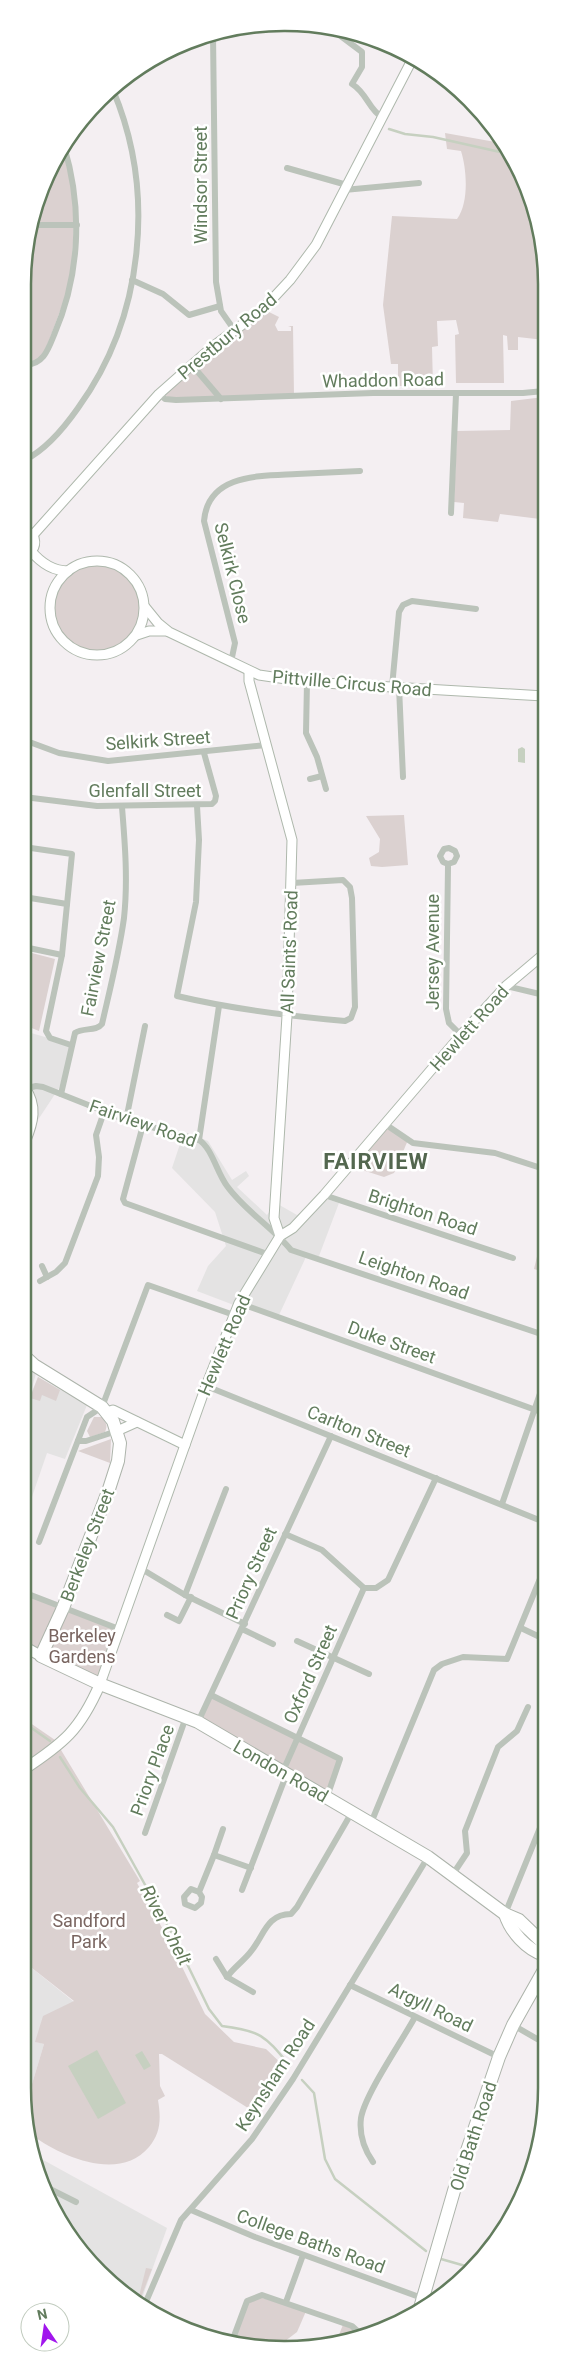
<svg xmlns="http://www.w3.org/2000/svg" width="569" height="2372" font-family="Roboto,sans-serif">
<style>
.built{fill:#e4e3e3}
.green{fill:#dbd1d0}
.water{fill:#c6d0c0}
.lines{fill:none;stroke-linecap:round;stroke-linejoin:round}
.stream{stroke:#c6d0c0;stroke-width:2.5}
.secondary-casing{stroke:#aeb8ac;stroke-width:11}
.primary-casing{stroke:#adb6ab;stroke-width:12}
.highway-casing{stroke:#adb4ab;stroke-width:14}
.street{stroke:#bbc3ba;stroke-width:6}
.secondary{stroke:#fff;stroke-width:9}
.primary{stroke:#fff;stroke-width:10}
.highway{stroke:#fff;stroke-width:12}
.labels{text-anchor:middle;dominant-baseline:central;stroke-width:5;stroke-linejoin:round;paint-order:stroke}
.street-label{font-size:18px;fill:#627c5d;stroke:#fff}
.park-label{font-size:18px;fill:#796560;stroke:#fff}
.water-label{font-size:19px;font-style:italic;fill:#627958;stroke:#fff}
.district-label{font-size:22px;font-weight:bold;letter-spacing:1px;fill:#53674f;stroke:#fff}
.rim{fill:none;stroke:#627c5d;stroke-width:2.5}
</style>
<rect width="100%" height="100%" fill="#f4eff2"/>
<g class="built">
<path d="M24,1031L73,1045L59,1088L24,1141Z"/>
<path d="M184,1132L208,1141L232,1180L246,1171L249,1176L237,1187L267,1215L276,1203L297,1215L323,1198L339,1203L319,1256L306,1257L279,1315L239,1307L197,1291L208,1266L226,1246L215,1212L172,1168Z"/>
<path d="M23,1361L36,1373L30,1396L38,1377L87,1405L65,1459L47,1453L23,1523Z"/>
<path d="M23,1961L74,2002L36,2042L44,2044L26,2104L23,2087Z"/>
<path d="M36,2156L167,2228L141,2301L88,2260L42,2187Z"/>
</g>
<g class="green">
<path d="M445,133L501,143L520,169L544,251V340L518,337V350H508L507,336L503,335L504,383H456L455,335L459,334L456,320L437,321L438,346L432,347L433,386H398V364H391L383,305L392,216L457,219C469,203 467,170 461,151L447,149Z"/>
<path d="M64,146L75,203L71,282L42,359L25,365V250L58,153Z"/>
<path d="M263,309L279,317L275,325L278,331H291V327L288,326H293L294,396L176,400L159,394Z"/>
<path d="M544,397V541L540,540V519L500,514L498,522L463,518L464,503L454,502L457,431L510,430L511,401Z"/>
<circle cx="97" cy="608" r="44"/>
<path d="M404,815L408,865L382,867L371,866L369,858L379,852L380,839L366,816Z"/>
<path d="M28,952L55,959L39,1031L24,1025V969Z"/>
<path d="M385,1124L408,1140L394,1173L384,1177L356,1168L353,1162Z"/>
<path d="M544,1227V1272L534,1269Z"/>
<path d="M38,1377L60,1390L56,1401L42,1395L40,1401L30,1398Z"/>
<path d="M94,1417H102C106,1423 108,1425 105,1432L90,1437L87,1431Z"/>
<path d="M111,1439L110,1463L78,1451Z"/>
<path d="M23,1592L119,1629L100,1684L23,1646Z"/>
<path d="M211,1695L340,1759L327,1797L198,1722Z"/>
<path d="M23,1718L55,1740L140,1881L137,1883L170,1942L205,2014L234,2042L266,2049L286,2068L256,2113L162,2054H159L160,2086L165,2096L158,2100C161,2118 161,2133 149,2147C120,2182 61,2157 32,2135L26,2104L44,2044L35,2042L43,2016L74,2001L23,1961Z"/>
<path d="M146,2268L152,2269L140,2300L135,2297L139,2296Z"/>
<path d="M254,2296L307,2309L297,2332L276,2348L267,2349L234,2336L245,2307Z"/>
<path d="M344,2322L363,2336L337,2340Z"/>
</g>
<g class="water">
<path d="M522,747L525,749V763L518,762V749Z"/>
<path d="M97,2050L126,2103L98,2119L68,2066Z"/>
<path d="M142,2051L151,2066L144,2070L135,2055Z"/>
</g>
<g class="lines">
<g class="stream">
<path d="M389,129L405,134L433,137L509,154"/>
<path d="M23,1722L50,1741"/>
<path d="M60,1757L80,1788L113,1827L174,1937L209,2009L222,2026C262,2031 265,2036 290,2066"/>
<path d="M302,2080L314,2093L325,2159L335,2179L426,2251"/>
<path d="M441,2259L469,2267"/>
</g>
<defs>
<g id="secondary">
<path d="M33,535L159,394L211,348L263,309L290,280L316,245L413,58"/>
<path d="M31,551C41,563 53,571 68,571"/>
<path d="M24,555C34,552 37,544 33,535L24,530"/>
<circle cx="97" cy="608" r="47"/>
<path d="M145,607L158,623L169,632L259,675L307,682L544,696"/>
<path d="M137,635L149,631H167"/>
<path d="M249,672V681L292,840L287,1016L274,1218L280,1236"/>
<path d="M107,1412L113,1410L185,1445"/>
<path d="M117,1431L137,1422"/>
<path d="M100,1684L206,1386L239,1303L280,1236L293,1228L324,1195L461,1035L506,986L544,954"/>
</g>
<g id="primary">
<path d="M23,1646L41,1656"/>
<path d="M23,1770C64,1743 80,1730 100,1684"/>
</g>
<g id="highway">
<path d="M24,1141C32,1122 36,1106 24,1089"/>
<path d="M23,1355L34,1365L102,1407L113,1421L120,1443L118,1461L109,1489L63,1608L41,1656L100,1684L198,1722L428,1857L505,1914L519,1920L544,1944"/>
<path d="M505,1914C511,1932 526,1949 544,1955"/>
<path d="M420,2308L458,2177L499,2057L513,2025L544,1970"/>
</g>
</defs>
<use href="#secondary" class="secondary-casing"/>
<use href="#primary" class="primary-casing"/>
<use href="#highway" class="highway-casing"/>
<g class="street">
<path d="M330,28L362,52V67L352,84C367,93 369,110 382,117"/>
<path d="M213,34L216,282L221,311L235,331"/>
<path d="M287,168L347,185"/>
<path d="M344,190L419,183"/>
<path d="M33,225H77"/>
<path d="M132,280L163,294L189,315L220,306"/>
<path d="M25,365C43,365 48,350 54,335C80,275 83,209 64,146"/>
<path d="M192,365L221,399"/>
<path d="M159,394L165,399L176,400L373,393H523L544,391"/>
<path d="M25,460C47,449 64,428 78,408C144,317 156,192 113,90"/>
<path d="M451,513L456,394"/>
<path d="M231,662L235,643L204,521C208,473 262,476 297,474C318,473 339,472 360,471"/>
<path d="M307,682L306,733L317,757L326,789"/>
<path d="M392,687L399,612L403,605L412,601L476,609"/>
<path d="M399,687L403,777"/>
<path d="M542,695L544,661"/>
<path d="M24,740L59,753L108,761L266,745"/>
<path d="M310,779L322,776"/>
<path d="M24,797L97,806L212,804L215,801L216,796L204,753"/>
<path d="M197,806L199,840L196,902L177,996C232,1009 288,1016 345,1021L351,1018L355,1007L352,898L350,887L343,880L292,883"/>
<path d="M24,847L72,854L62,955L46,1031L50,1038L71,1045"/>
<path d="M448,864L443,862L440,856L444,849L449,848L455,851L457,856L454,862L448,864V867L446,1009L449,1023L461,1035"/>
<path d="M24,897L67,904"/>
<path d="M541,917L542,893L544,892"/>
<path d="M24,947L62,955"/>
<path d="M506,986L544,995"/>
<path d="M24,1089L36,1086L43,1087L126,1120L199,1140C212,1148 217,1173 227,1186C245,1211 272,1227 291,1250L544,1335"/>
<path d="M61,1094L75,1033C83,1027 96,1032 102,1024C110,989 119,954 124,918C128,881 125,844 122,807"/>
<path d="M126,1120L145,1026"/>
<path d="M385,1124L413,1143L495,1153L544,1169"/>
<path d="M143,1125L123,1199L125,1203L270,1255"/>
<path d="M199,1140L219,1006"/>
<path d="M324,1195L513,1258"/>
<path d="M42,1266L47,1277"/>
<path d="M40,1281L56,1272L65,1263L98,1176L99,1157L96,1135L104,1112"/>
<path d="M239,1303L544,1413"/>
<path d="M206,1386L544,1522"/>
<path d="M78,1441H86L117,1431"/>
<path d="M502,1504L544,1382"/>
<path d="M285,1534L322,1550L364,1588"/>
<path d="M39,1542L87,1417L102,1407L148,1285L234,1315"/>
<path d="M140,1568L185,1595L245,1624"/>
<path d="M364,1588H376L388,1580L436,1478"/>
<path d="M23,1592L119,1629"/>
<path d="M185,1595L226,1489"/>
<path d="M167,1615L179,1621L191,1597"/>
<path d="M521,1628L544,1639"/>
<path d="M242,1629L273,1644"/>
<path d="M297,1641L369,1674"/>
<path d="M211,1695L340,1759L327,1797"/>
<path d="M198,1722L331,1436"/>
<path d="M283,1771L364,1588"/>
<path d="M371,1823L434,1670L442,1664L463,1657L507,1659L544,1569"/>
<path d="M145,1833L186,1717"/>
<path d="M214,1855L223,1829"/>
<path d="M453,1874L467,1853L465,1831L498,1747L517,1731L528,1707"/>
<path d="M242,1890L287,1773"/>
<path d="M199,1892L191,1889L184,1897L185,1904L195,1908L201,1903L202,1897L199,1892L214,1855L251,1868"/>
<path d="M505,1914L544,1818"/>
<path d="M216,1959L227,1977L253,1992"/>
<path d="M227,1977C234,1967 245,1960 252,1950C264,1935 267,1914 291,1914L297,1907L352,1812"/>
<path d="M350,1985L499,2057"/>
<path d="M513,2025L544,2043"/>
<path d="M373,2162C364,2149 359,2134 361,2118C365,2094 402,2041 415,2017"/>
<path d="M42,2185L76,2202"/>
<path d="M191,2210L255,2237L422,2298"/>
<path d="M286,2302L303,2255"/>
<path d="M145,2304L181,2220L252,2139L293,2079L428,1857"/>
<path d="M234,2336L247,2301L262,2295L352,2326L363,2336"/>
</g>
<use href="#secondary" class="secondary"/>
<use href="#primary" class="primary"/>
<use href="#highway" class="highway"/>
</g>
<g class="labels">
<g class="street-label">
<text transform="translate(200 185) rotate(-90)">Windsor Street</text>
<text transform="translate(227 336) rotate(-40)">Prestbury Road</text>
<text transform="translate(383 380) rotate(-1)">Whaddon Road</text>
<text transform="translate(233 573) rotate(76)">Selkirk Close</text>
<text transform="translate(352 683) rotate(5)">Pittville Circus Road</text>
<text transform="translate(158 740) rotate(-4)">Selkirk Street</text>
<text x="145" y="790">Glenfall Street</text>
<text transform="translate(289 952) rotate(-88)">All Saints' Road</text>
<text transform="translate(432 952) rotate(-90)">Jersey Avenue</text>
<text transform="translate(98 958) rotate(-79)">Fairview Street</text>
<text transform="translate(469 1028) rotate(-48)">Hewlett Road</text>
<text transform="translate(143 1123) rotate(19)">Fairview Road</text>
<text transform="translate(423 1212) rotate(18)">Brighton Road</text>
<text transform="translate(414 1275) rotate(19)">Leighton Road</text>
<text transform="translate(392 1342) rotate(20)">Duke Street</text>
<text transform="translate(224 1345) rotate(-67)">Hewlett Road</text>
<text transform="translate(359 1431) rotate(22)">Carlton Street</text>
<text transform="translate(87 1545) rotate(-69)">Berkeley Street</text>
<text transform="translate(251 1573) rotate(-66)">Priory Street</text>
<text transform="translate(310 1674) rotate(-66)">Oxford Street</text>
<text transform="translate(152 1770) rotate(-70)">Priory Place</text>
<text transform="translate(281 1771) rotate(30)">London Road</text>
<text transform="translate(431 2007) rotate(26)">Argyll Road</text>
<text transform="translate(275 2075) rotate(-57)">Keynsham Road</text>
<text transform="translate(473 2136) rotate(-72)">Old Bath Road</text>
<text transform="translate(311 2241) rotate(20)">College Baths Road</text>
</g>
<g class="park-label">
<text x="82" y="1635">Berkeley<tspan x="82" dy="21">Gardens</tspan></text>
<text x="89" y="1920">Sandford<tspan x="89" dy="21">Park</tspan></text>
</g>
<g class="water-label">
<text transform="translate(166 1925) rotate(62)">River Chelt</text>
</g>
<g class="district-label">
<text x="376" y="1161">FAIRVIEW</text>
</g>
</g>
<path d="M0 0H569V2372H0ZM284 31H285A253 253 0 0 1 538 284V2088A253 253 0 0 1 285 2341H284A253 253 0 0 1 31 2088V284A253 253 0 0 1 284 31Z" fill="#fff" fill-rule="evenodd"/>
<path class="rim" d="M284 31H285A253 253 0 0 1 538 284V2088A253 253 0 0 1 285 2341H284A253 253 0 0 1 31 2088V284A253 253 0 0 1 284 31Z"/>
<g transform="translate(45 2327) rotate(347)"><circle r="24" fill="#ffffff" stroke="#c0cbbe"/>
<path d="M0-4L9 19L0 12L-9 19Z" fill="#a116ed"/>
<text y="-8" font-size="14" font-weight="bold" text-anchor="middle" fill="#627c5d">N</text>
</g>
</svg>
